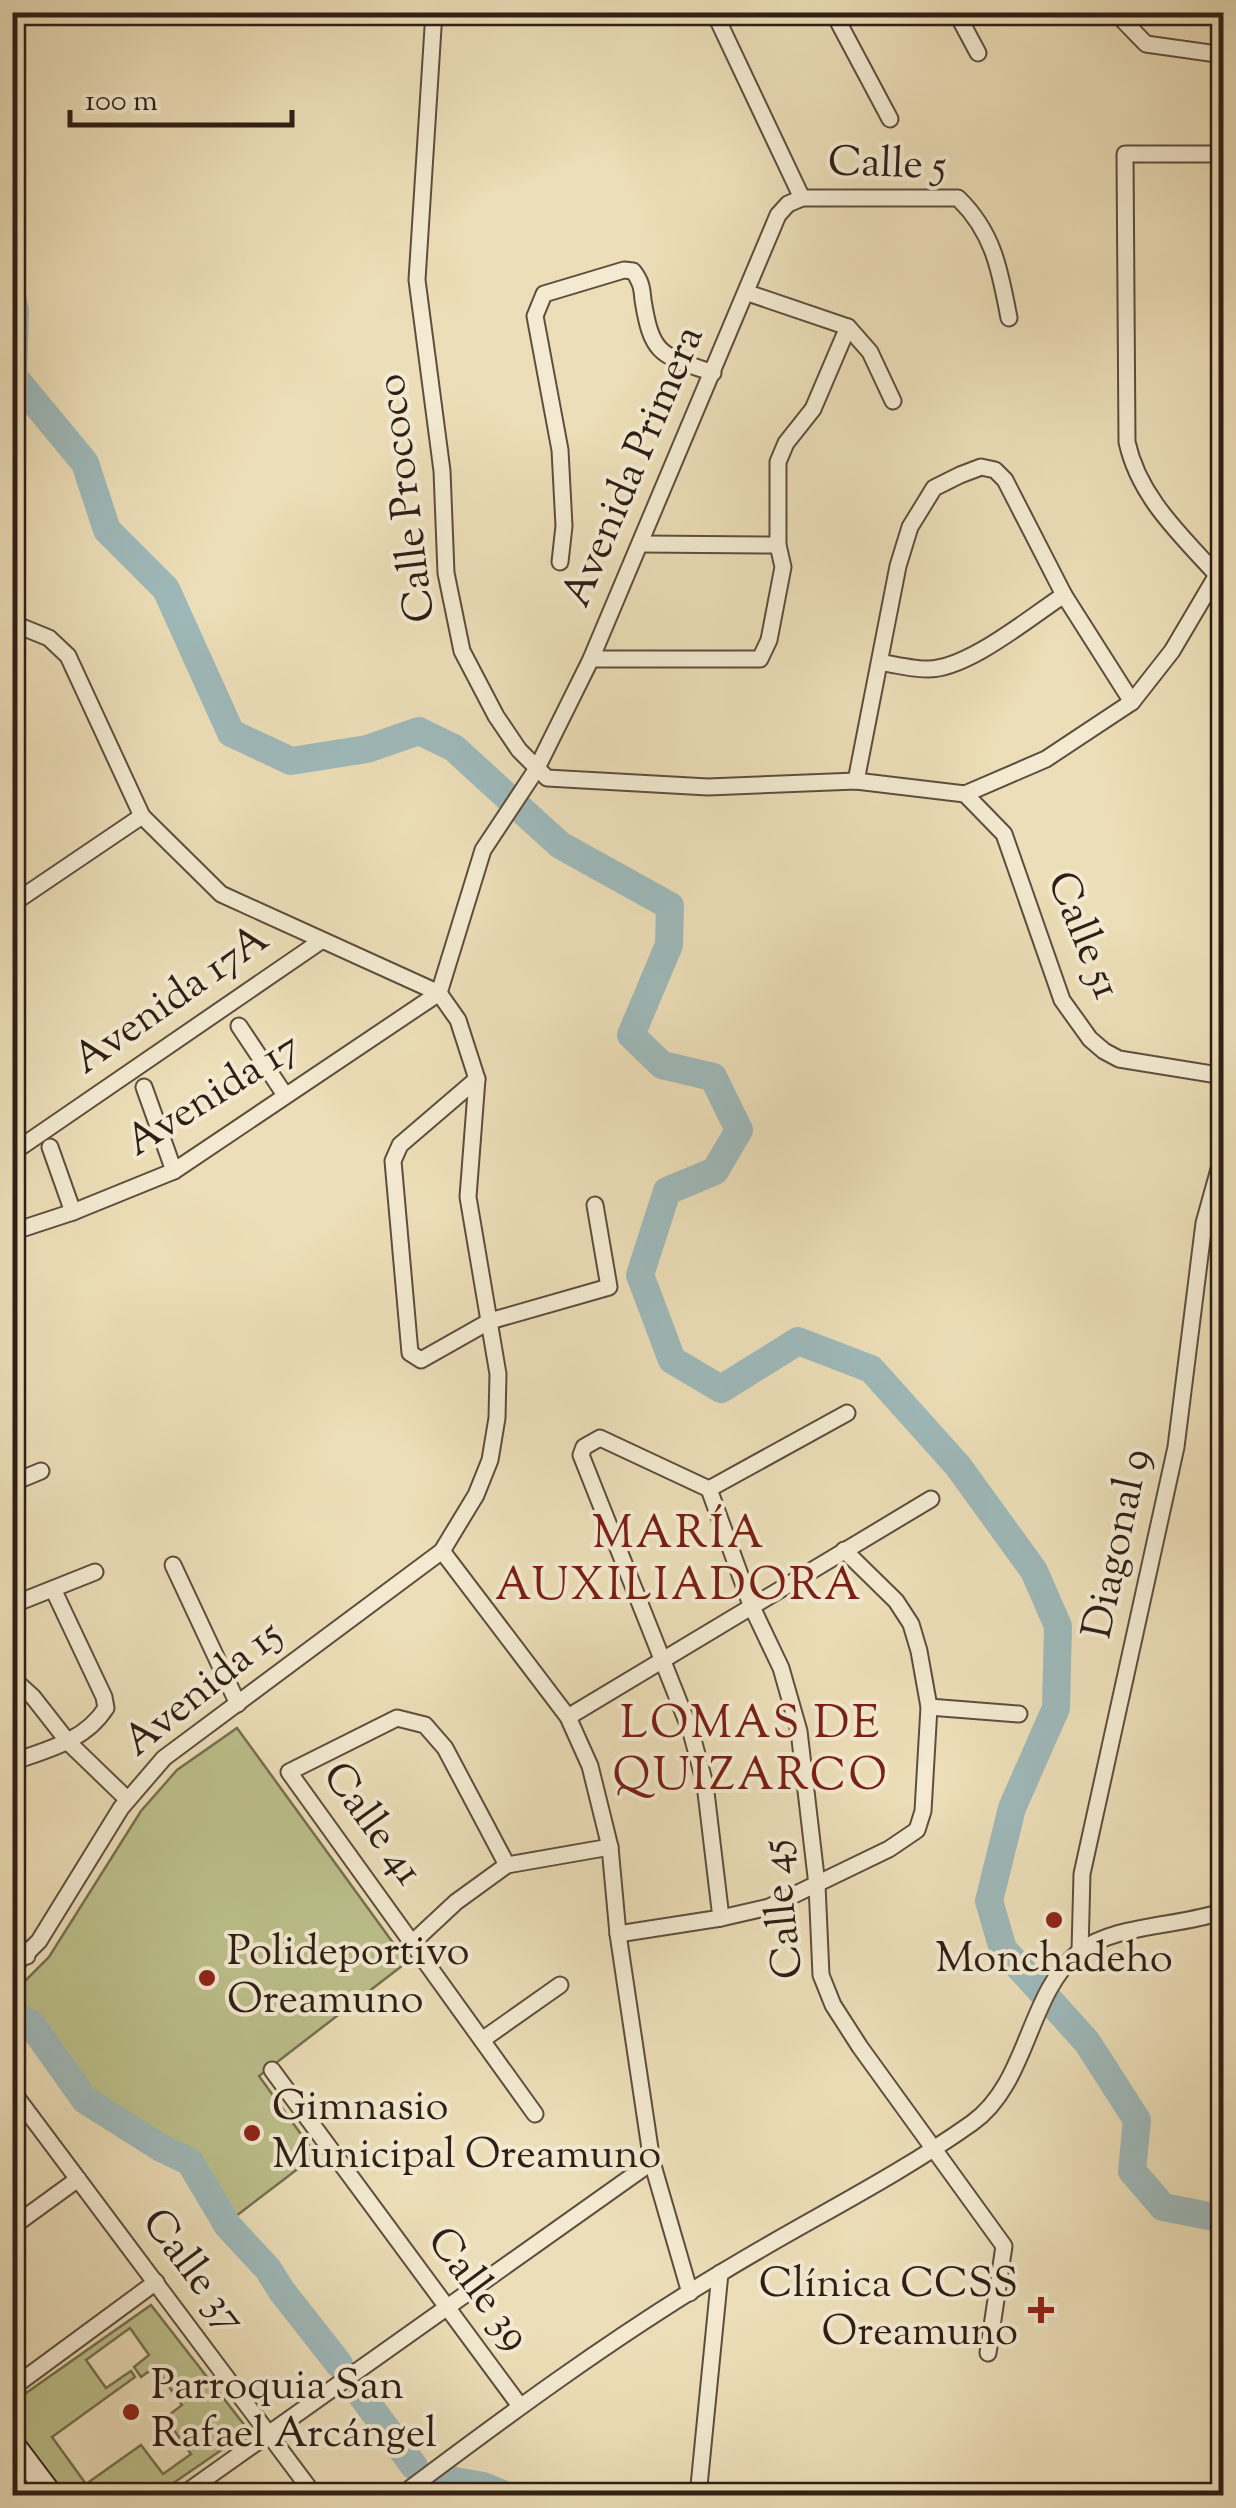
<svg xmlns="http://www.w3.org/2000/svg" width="1236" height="2508" font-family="'Sorts Mill Goudy',serif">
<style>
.green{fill:#bcc08c;stroke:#766f51;stroke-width:2.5;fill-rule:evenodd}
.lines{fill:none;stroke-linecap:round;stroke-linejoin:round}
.river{stroke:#9eb9ba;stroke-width:28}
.street-casing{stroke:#5e4e3e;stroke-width:19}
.secondary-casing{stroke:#2f1e16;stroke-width:26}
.street{stroke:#f3ead1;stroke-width:15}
.secondary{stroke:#f3ead1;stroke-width:22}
.poi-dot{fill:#8f2418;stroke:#f3ead1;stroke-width:4}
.labels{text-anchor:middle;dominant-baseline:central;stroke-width:8;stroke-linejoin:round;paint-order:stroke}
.street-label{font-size:42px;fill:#2f1e16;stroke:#f3ead1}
.poi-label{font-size:42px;fill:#2f1e16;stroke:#f3ead1;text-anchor:start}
.neighbourhood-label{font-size:45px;letter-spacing:2.5px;fill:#7a1f14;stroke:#f3ead1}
</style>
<rect width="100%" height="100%" fill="#ecdeb8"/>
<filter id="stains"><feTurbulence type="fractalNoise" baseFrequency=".002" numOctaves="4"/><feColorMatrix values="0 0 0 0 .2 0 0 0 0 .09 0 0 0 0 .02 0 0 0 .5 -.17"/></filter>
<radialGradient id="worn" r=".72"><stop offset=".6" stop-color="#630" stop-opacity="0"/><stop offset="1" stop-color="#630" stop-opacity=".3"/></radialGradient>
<g class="green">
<path d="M237,1728L407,1962L259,2076L316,2155L236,2216L188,2147L138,2128L93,2095L51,2037L13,1993L49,1957L141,1811L177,1770Z"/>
<path d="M151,2305L249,2431L156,2495H63L13,2427L12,2403ZM130,2328L149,2355L134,2367L141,2377L155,2367L182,2405L165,2418L191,2454L163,2474L141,2445L86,2484L52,2437L135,2377L131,2371L106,2388L86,2360Z"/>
</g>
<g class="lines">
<g class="river">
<path d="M12,296L15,311L13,376L85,463L107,530L166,589L231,733L291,761L367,749L419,731L454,748L560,845L670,906L669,945L631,1035L662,1065L713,1077L739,1130L715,1171L667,1191L640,1275L672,1360L721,1389L798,1341L871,1369L958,1466L1034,1571L1058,1626L1056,1708L1012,1808L989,1901L1003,1949L1087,2042L1137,2120L1132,2171L1163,2207L1224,2219"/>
<path d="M12,2013L31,2024L85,2100L161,2148L190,2162L228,2226L268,2269L281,2290L339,2364"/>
<path d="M362,2396L414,2466"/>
<path d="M444,2479L483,2486L507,2496"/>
</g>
<defs>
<g id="street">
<path d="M434,12L417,280L442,471L446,573L462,651L496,716L519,750L547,778L708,787L856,781L965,794L1046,759L1132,702L1172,651L1224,563"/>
<path d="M714,12L802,198"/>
<path d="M833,12L890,119"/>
<path d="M956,12L978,53"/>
<path d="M1115,12L1146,44L1224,55"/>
<path d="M748,293L848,327L870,352L893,401"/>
<path d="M642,544L778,545"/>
<path d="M560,562L564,526L560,450L535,316L544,294L624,270L633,271C641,281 642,288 643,300C652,357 662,355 713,373"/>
<path d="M1217,575C1180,534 1139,497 1127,442L1125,154H1224"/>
<path d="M12,623L49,638L68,656L142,816L221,894L439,993L458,1020L477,1079L468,1197L498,1374L497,1418L490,1460L476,1495L442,1551L164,1758L121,1808L39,1941L12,1968"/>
<path d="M591,659H760L769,640L783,567L778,545V462L786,443L813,409L848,327"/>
<path d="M880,662C895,665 912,669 927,669C967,670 1030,617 1064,595"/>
<path d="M856,781L898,566L910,527L934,488L960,475L981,467L995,470L1005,480L1064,595L1132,702"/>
<path d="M965,794L1004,834L1062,1000L1090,1039L1104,1051L1119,1059L1224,1076"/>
<path d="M12,904L142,816"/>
<path d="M439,993L483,850L536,770L591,659L778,215L788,204L802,198H958C994,233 1000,271 1009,318"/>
<path d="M239,1026L285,1095"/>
<path d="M477,1079L400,1145L393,1161L410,1353L421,1360L490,1321L609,1287L595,1205"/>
<path d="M144,1087L174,1171"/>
<path d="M50,1147L73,1212"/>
<path d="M12,1153L321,941"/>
<path d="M12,1232L73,1212L174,1171L439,993"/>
<path d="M12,1483L41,1471"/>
<path d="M709,1489L847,1413"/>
<path d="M442,1551L568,1717L590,1766L610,1847L618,1934L652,2162L690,2293"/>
<path d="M173,1565L238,1704"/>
<path d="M12,1605L95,1572"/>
<path d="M12,1678L33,1697L69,1743L127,1799"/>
<path d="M929,1707L1019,1714"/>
<path d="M568,1717L931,1499"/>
<path d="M12,1762C47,1750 85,1741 106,1708L104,1697L53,1589"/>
<path d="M507,1865L445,1748L425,1725L397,1718L289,1772L535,2114"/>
<path d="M721,1918L705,1784L691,1732L581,1455L584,1447L600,1438L709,1489L751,1605L781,1668L799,1731L817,1885L821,1975L833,2005L860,2047L1004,2246L988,2353"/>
<path d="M618,1934L721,1918L769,1907L889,1849L917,1830L923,1811L929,1707L919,1651L911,1624L896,1601L844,1550"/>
<path d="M12,1937L27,1956"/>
<path d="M412,1943L456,1902L507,1865L610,1847"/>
<path d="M1080,1951L1082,1874L1176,1447L1204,1223L1224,1151"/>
<path d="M482,2040L560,1985"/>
<path d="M272,2070L520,2406"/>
<path d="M12,2091L315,2496"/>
<path d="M12,2227L78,2179"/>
<path d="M12,2388L156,2282"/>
<path d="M181,2496L652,2162"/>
<path d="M400,2496C505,2417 612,2338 724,2271C806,2221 893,2179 972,2123C1028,2084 1028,1992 1079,1952C1114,1924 1180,1927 1224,1911"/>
<path d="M698,2496L720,2273"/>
</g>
<path id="secondary" d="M12,2443L52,2496"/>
</defs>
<use href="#street" class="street-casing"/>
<use href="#secondary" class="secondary-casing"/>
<use href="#street" class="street"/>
<use href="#secondary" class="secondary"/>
</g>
<g class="poi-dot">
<circle cx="1054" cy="1920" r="10"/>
<circle cx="207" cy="1978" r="10"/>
<circle cx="252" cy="2133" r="10"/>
<path d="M1036 2295h10v10h10v10h-10v10h-10v-10h-10v-10h10z"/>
<circle cx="131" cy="2412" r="10"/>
</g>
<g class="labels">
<g class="street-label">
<text transform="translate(887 166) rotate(2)">Calle 5</text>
<text transform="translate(635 467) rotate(-67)">Avenida Primera</text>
<text transform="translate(408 498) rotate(-97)">Calle Prococo</text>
<text transform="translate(1082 936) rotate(68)">Calle 51</text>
<text transform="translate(172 1001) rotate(-35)">Avenida 17A</text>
<text transform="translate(214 1096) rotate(-32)">Avenida 17</text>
<text transform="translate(1119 1544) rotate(-78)">Diagonal 9</text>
<text transform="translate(204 1690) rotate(-39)">Avenida 15</text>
<text transform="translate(371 1825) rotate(54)">Calle 41</text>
<text transform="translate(784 1909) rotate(-96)">Calle 45</text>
<text transform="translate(192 2272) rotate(53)">Calle 37</text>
<text transform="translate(477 2290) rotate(53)">Calle 39</text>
</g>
<g class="poi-label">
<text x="227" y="1954">Polideportivo<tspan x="227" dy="48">Oreamuno</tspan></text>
<text x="1054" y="1961" text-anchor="middle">Monchadeho</text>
<text x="272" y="2109">Gimnasio<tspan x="272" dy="48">Municipal Oreamuno</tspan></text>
<text x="1018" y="2286" text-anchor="end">Clínica CCSS<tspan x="1018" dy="48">Oreamuno</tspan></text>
<text x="151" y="2388">Parroquia San<tspan x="151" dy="48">Rafael Arcángel</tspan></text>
</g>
<g class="neighbourhood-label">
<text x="679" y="1536">MARÍA<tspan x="679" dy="52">AUXILIADORA</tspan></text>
<text x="751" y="1726">LOMAS DE<tspan x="751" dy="52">QUIZARCO</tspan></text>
</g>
</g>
<rect width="1236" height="2508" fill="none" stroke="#ecdeb8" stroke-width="50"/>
<rect x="15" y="15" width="1206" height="2478" fill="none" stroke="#2f1e16" stroke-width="5"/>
<rect x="25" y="25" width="1186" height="2458" fill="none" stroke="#2f1e16" stroke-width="2.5"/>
<path d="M70 110v15h222v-15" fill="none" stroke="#2f1e16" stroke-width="5"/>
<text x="85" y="110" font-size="30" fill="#2f1e16" stroke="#f3ead1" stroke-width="8" paint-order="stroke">100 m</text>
<rect width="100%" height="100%" filter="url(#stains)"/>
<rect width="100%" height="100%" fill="url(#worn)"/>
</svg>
